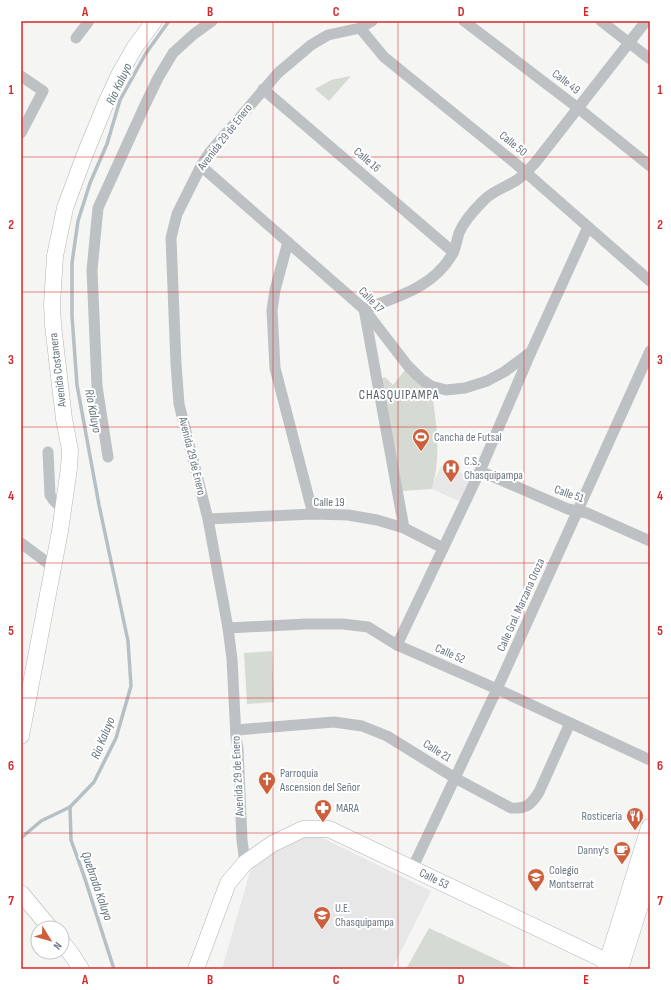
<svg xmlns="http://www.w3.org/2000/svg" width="671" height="990" font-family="'Sofia Sans Condensed',sans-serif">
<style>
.built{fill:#e6e7e6}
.green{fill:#d5dad3}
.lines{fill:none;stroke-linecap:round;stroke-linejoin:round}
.stream{stroke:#b6c0c4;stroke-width:3.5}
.secondary-casing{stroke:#b0b4b8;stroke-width:17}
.primary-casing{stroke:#b1b5b8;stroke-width:19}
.street{stroke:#bdc1c4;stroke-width:11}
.secondary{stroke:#fff;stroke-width:16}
.primary{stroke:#fff;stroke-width:18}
.grid{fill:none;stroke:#d62828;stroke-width:1;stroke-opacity:0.55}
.labels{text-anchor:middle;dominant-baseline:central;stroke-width:4;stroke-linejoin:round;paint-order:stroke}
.street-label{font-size:12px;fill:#697580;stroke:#fff}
.poi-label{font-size:12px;fill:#697580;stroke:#fff;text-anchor:start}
.water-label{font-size:13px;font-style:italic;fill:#64767c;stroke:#fff}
.neighbourhood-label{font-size:13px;letter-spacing:1px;fill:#555e66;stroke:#fff}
.neatline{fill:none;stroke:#d62828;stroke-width:1.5}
.grid-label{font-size:13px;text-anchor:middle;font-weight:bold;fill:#d62828}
</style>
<rect width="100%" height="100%" fill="#f5f6f3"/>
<g class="built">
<path d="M442,465L472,478L461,502L432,489L436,477Z"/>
<path d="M312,833L431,891L392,969H222L250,872L269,851Z"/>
</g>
<g class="green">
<path d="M351,76L329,101L315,89L331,80Z"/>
<path d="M408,366L431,386C436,421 442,454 432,489L402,491L378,380L385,377L393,385Z"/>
<path d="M272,651L274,702L247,704L244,653Z"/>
<path d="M429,928L517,969H406Z"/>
</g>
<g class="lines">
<g class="stream">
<path d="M70,807L71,840L84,876L114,969"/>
<path d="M21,838L41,821L70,807L94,782L116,738L131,686L128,641L99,505L77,385L72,316V263L78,221L90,183L107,144L120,100L146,53L169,21"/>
</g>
<defs>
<g id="secondary">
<path d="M21,736L60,531L69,468L70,450L64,419L53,325L52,304L55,256L65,208L85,154L106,103L119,75L135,47L154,21"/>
<path d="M21,893L50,928"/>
<path d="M62,942L72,955L81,969"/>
<path d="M196,969L228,883L245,863L272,844L303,829H329L619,967"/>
</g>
<g id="primary">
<path d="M606,969L650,828"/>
<path d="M619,969L650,871"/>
</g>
</defs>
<use href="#secondary" class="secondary-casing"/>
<use href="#primary" class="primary-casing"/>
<g class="street">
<path d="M464,21L578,108L650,166"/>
<path d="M601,21L650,59"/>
<path d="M360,28L384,57L515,163L650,281"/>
<path d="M76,38L89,21"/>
<path d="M21,76L43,91L21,133"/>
<path d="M263,89L453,252"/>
<path d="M201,166L364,309L408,366L421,379L431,386L446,390L465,388L487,381L504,372L531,352"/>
<path d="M288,242L275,290L272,310L275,368L313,514"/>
<path d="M48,452L50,495L54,501L63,509"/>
<path d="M108,457L97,386L92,270L98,208L145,105L158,78L173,53L194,34L212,21"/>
<path d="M480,471L568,509L587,513L650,541"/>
<path d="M208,519L313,514L348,515L377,520L404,528L443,548"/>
<path d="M404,528L364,309C398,297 434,287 453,253C456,247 457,239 459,233C464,221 474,210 483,201C492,191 506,187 517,180C524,175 529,169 535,163L646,21"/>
<path d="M21,543L53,567"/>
<path d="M228,628L306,624H343L368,627L397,645L497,689L650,760"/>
<path d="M397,645L480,471L531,352L588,227"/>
<path d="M236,730L334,722L362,726L387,736L455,778L511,808C526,809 531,805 539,792L570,723"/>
<path d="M245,863L242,840L238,748L236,738L232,659L228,628L208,519L179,404L176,364L171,238L177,214L201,166L210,152L278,73L311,45L328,35L360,28L372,21"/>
<path d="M412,869L497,689L650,351"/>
</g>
<use href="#secondary" class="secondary"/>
<use href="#primary" class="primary"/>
</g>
<path class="grid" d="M147,21V969M273,21V969M398,21V969M524,21V969M21,157H650M21,292H650M21,427H650M21,563H650M21,698H650M21,833H650"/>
<defs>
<symbol id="stadium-pin" viewBox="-11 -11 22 30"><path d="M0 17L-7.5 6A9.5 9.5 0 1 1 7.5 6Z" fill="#cc603d" stroke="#fff"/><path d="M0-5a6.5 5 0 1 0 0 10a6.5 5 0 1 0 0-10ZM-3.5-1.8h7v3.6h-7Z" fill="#fff"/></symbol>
<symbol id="hospital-pin" viewBox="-11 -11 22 30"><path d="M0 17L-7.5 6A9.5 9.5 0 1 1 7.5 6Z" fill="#cc603d" stroke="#fff"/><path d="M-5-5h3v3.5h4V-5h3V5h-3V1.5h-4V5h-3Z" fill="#fff"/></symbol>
<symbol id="church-pin" viewBox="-11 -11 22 30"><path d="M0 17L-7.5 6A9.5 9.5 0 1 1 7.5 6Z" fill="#cc603d" stroke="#fff"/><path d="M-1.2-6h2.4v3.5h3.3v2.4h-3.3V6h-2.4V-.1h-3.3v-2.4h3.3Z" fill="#fff"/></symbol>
<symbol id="pharmacy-pin" viewBox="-11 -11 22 30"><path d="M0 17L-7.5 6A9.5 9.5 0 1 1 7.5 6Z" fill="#cc603d" stroke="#fff"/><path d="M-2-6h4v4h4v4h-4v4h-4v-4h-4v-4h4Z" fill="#fff"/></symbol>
<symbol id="restaurant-pin" viewBox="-11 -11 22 30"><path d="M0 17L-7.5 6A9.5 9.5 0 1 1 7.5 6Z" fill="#cc603d" stroke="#fff"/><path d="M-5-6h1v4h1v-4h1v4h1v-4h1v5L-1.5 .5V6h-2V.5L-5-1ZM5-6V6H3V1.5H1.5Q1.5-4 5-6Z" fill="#fff"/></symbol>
<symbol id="cafe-pin" viewBox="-11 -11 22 30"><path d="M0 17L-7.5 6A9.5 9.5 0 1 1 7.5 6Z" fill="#cc603d" stroke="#fff"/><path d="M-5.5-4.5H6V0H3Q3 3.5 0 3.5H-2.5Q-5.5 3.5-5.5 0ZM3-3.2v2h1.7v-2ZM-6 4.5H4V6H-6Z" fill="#fff"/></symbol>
<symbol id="school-pin" viewBox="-11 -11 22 30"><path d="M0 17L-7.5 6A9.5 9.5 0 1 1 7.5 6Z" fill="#cc603d" stroke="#fff"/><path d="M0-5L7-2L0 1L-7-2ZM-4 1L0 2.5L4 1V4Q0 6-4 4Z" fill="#fff"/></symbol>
</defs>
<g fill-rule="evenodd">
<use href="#stadium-pin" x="411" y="427" width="20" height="27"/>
<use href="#hospital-pin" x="441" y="458" width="20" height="27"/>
<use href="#church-pin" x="257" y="770" width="20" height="27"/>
<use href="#pharmacy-pin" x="313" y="798" width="20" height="27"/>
<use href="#restaurant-pin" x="625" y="806" width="20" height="27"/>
<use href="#cafe-pin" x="612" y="840" width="20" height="27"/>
<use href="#school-pin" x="526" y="867" width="20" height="27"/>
<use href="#school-pin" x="312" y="905" width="20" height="27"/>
</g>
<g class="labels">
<g class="street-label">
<text transform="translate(566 82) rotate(37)">Calle 49</text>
<text transform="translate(225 137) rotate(-52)">Avenida 29 de Enero</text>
<text transform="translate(513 144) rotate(39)">Calle 50</text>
<text transform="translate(367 160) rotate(41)">Calle 16</text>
<text transform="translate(371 300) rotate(46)">Calle 17</text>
<text transform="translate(58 370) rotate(-97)">Avenida Costanera</text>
<text transform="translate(192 456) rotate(76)">Avenida 29 de Enero</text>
<text transform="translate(569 494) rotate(19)">Calle 51</text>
<text x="329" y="502">Calle 19</text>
<text transform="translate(521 605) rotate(-66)">Calle Gral. Marzana Oroza</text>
<text transform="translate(450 654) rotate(24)">Calle 52</text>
<text transform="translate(437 751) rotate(32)">Calle 21</text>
<text transform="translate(238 776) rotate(-93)">Avenida 29 de Enero</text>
<text transform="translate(434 879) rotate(26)">Calle 53</text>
</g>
<g class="poi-label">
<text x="434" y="437">Cancha de Futsal</text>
<text x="464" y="461">C.S.<tspan x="464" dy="14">Chasquipampa</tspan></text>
<text x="280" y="773">Parroquia<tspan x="280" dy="14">Ascension del Señor</tspan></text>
<text x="336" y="808">MARA</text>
<text x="622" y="816" text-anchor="end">Rosticeria</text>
<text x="609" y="850" text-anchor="end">Danny's</text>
<text x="549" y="870">Colegio<tspan x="549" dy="14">Montserrat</tspan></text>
<text x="335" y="908">U.E.<tspan x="335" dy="14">Chasquipampa</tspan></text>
</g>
<g class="water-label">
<text transform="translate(119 84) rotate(-65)">Rio Kaluyo</text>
<text transform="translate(93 411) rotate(79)">Rio Kaluyo</text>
<text transform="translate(103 738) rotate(-68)">Rio Kaluyo</text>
<text transform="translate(97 886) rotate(71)">Quebrada Kaluyo</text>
</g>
<g class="neighbourhood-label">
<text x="399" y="395">CHASQUIPAMPA</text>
</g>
</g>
<rect width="671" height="990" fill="none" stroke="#ffffff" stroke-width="44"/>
<g transform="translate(50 940) rotate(127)"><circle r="19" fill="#ffffff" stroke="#c3c8cc"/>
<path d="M0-3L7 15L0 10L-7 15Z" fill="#cc603d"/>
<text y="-6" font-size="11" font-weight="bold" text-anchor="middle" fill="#697580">N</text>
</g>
<rect x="22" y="22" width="627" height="946" class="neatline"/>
<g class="grid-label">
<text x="85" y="16">A</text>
<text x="210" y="16">B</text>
<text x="336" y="16">C</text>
<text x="461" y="16">D</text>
<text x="586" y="16">E</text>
<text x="11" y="94">1</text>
<text x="660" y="94">1</text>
<text x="11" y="229">2</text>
<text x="660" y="229">2</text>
<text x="11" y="364">3</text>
<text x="660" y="364">3</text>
<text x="11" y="500">4</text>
<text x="660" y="500">4</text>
<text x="11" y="635">5</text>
<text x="660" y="635">5</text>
<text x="11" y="770">6</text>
<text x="660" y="770">6</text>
<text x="11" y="905">7</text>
<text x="660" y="905">7</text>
<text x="85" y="984">A</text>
<text x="210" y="984">B</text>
<text x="336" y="984">C</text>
<text x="461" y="984">D</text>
<text x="586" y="984">E</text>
</g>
</svg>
